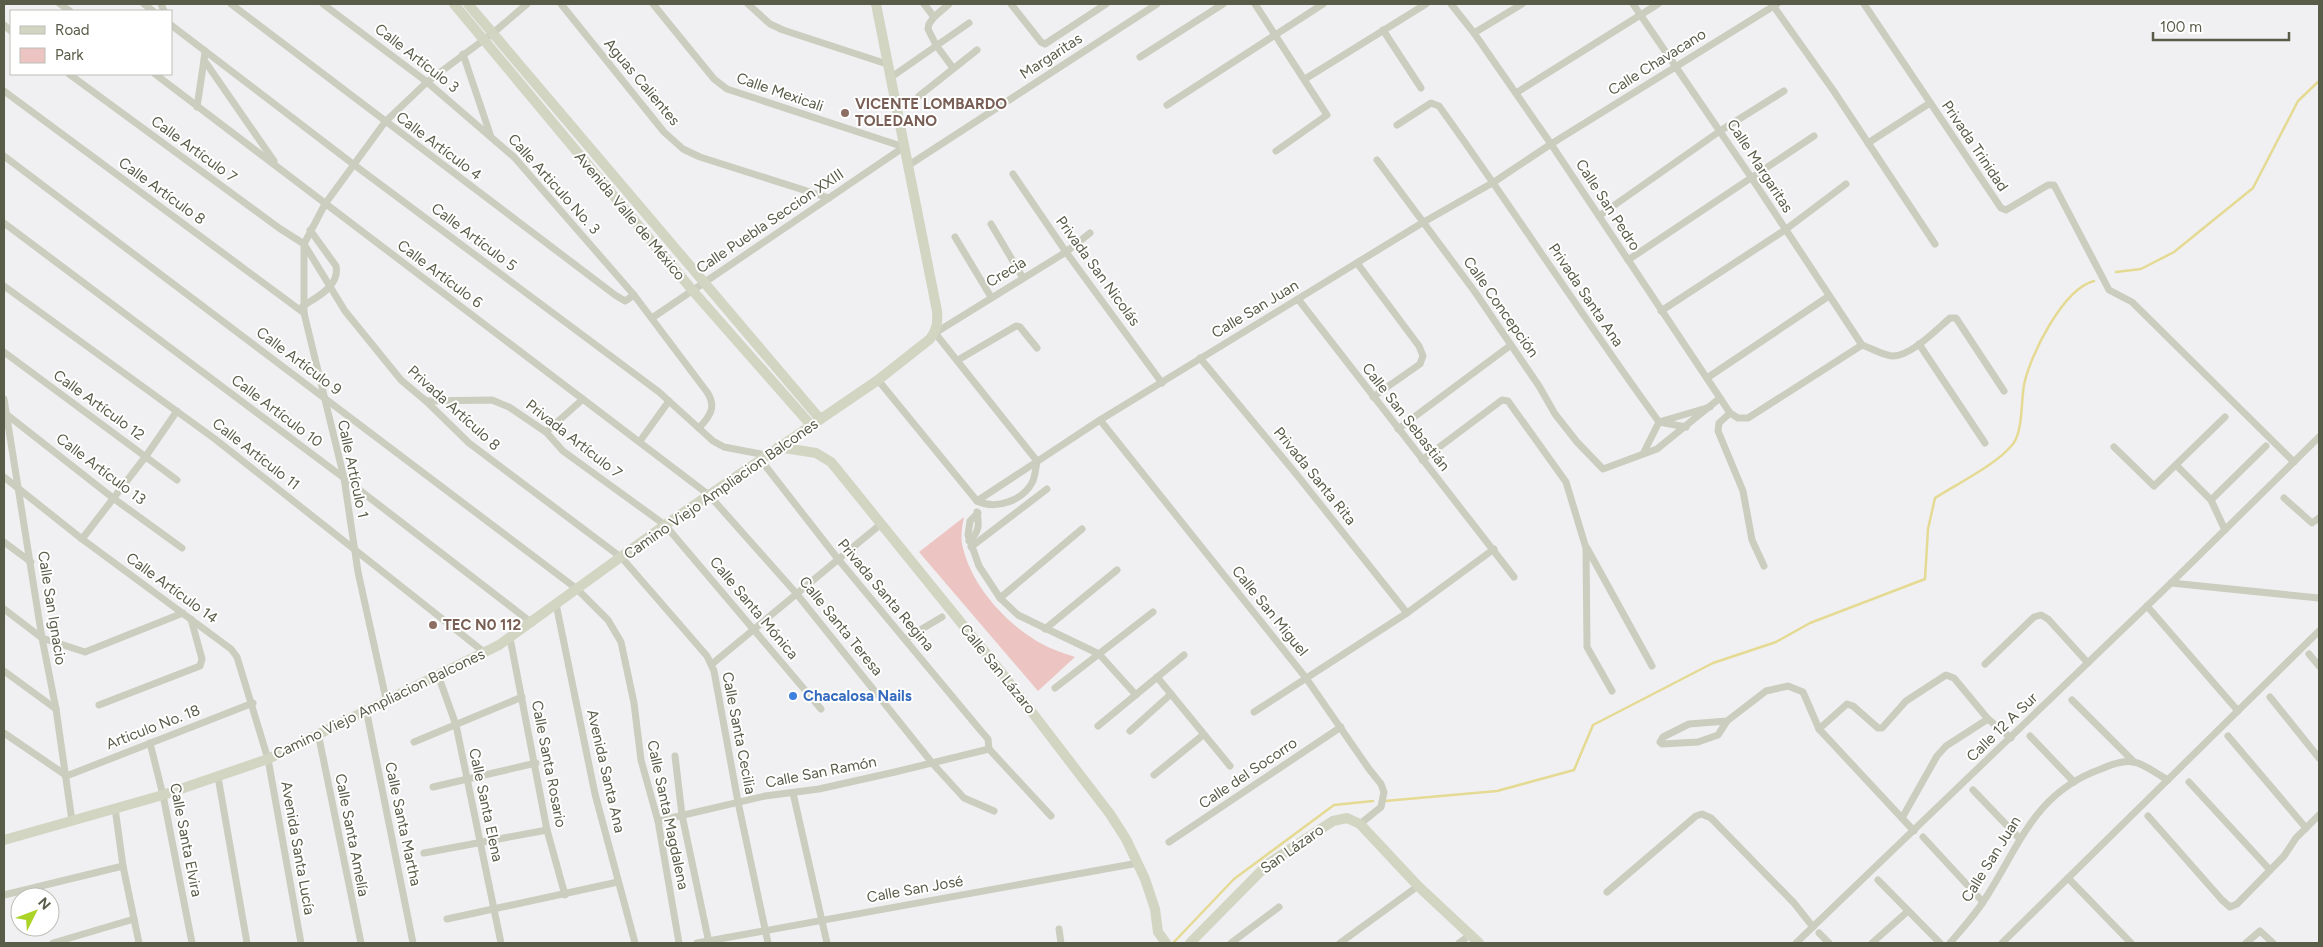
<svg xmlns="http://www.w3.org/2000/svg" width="2323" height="947" font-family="Figtree,sans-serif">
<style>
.green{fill:#ecc4c2}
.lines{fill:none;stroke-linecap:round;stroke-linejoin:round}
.stream{stroke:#e5da93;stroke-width:2.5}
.street{stroke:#cbcdbf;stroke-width:7}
.secondary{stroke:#d1d5c2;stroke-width:10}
.education-dot{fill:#8d6e63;stroke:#fff;stroke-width:2}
.shop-dot{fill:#3f7fe0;stroke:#fff;stroke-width:2}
.labels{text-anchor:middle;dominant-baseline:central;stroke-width:4;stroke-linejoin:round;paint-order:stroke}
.street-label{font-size:15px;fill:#595c49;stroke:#fff}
.education-label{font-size:15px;font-weight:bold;fill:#785e54;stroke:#fff;text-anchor:start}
.shop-label{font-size:15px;font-weight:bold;fill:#366cbe;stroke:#fff;text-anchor:start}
</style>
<rect width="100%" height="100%" fill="#f0f0f2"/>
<path class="green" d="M964,517C962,527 960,538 963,548C971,583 1002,619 1032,638C1045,647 1060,652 1075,657L1038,691L919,552Z"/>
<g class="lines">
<g class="stream">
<path d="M2116,272L2141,269L2174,252L2253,188L2298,101L2319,81"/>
<path d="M1385,801L1497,791L1574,770L1593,725L1713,663L1776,642L1810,623L1925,579L1928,529L1935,498C1958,483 1995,466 2013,444C2023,431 2021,401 2024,385C2030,355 2063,289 2094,281"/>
<path d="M1174,942L1234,879L1334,805L1373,801"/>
</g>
<g class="street">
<path d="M60,4L70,11"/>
<path d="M144,4L153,11"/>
<path d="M161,4L164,11"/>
<path d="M231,4L615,295L625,301L634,295"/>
<path d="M323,4L427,82L514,157L634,295L707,392C717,407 710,416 699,428"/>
<path d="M561,4L664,132L683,149L700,157L829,198"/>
<path d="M653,4L714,79L727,89L904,147"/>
<path d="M748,4L770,24L783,30L887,64"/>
<path d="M924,4L934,17L929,24L928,29L936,45L953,68"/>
<path d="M1011,4L1041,42L1045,44L1106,4"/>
<path d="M1255,4L1327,115L1276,151"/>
<path d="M1451,4L1474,33L1551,144L1730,413L1738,418H1748L1862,345"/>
<path d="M1633,4L1751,177L1862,345"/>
<path d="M1772,4L1833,90L1935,244"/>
<path d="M1864,4L2001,208L2006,210L2048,185H2054L2109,290L2132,302L2294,462"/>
<path d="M934,17L949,4"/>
<path d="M4,25L11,31"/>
<path d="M171,25L353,164L659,392L713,441L724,447L766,455"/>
<path d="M1383,30L1421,88"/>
<path d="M1474,33L1522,4"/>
<path d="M205,51L204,60L274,161"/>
<path d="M463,54L491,137"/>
<path d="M1140,57L1223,4"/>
<path d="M69,74L279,228L304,244L345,311L401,380L426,401L469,443L622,558L707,656L714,671L738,802L768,943"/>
<path d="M155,74L709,495L796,593L933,764L964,798L994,811"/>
<path d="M890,78L969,23"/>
<path d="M1305,79L1426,4"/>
<path d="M4,91L304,313"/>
<path d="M1516,93L1658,4"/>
<path d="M919,96L977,50"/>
<path d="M1167,105L1323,4"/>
<path d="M197,107L204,60"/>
<path d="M1397,125L1431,103L1439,106C1514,210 1583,318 1659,422"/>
<path d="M1868,143L1930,103"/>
<path d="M4,156L577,589L608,620L621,642L634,703L641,760L658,821L679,943"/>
<path d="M1377,160L1475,292L1539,386L1555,414L1577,442L1603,469L1657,449L1720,398"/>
<path d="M909,165L1157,4"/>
<path d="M1013,174L1066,252L1162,383"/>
<path d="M1599,216L1720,131L1784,91"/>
<path d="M4,223L344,478L532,623"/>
<path d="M991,224L1023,278"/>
<path d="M955,237L991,297"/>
<path d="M1628,260L1814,136"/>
<path d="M1357,263L1419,346L1423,356L1420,364L1373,397"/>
<path d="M4,286L215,439L484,652"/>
<path d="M1298,299L1514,577"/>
<path d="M303,306C317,297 340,286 336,266L310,230"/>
<path d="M1661,311L1785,230L1846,184"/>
<path d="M652,318L904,147"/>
<path d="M1919,344L1985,443"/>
<path d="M1862,345C1871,348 1882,355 1892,356C1910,357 1936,330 1950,318H1956L2004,391"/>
<path d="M4,352L177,480"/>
<path d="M1200,358L1297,475L1407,613"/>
<path d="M958,360L1016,326L1020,327L1037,348"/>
<path d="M1707,378L1829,296"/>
<path d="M878,380L977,501C996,510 1023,501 1033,481C1035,475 1036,468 1037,461L935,333L1066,252L1090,233"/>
<path d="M4,399L42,638L56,709L72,821"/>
<path d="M426,401L492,400L509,407L546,432L563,451L665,525L821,709"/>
<path d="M1730,413L1719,423L1718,431L1743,491L1752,540L1764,566"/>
<path d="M6,414L113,498L182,548"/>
<path d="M1100,420L1306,678L1369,769L1381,784L1384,792L1381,807L1360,824"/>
<path d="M1659,422L1686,427"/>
<path d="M1398,429L1511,345"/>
<path d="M546,432L583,399"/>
<path d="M640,441L669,401"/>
<path d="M2114,447L2154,486L2225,417"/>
<path d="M1644,452L1659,422L1710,407"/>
<path d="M760,459L838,559L981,731L988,739L989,749"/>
<path d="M1422,460L1502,400L1508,401L1566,482L1586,548L1587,647L1612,691"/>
<path d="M2176,465L2211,500L2225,530"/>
<path d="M4,477L82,539L231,649L237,657L268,759L301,943"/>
<path d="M2284,498L2312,523L2319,518"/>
<path d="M2211,500L2266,446"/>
<path d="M977,501L1100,420L1422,223L1494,182L1551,144L1777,4"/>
<path d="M978,513L970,521L968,535L979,566L1000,598L1018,615L1099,654L1136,695"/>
<path d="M82,539L146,456L177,411"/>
<path d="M969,541C980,532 979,524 977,512"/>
<path d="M4,542L31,562"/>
<path d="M971,547L1047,489"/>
<path d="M1587,548L1652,666"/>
<path d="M2171,583L2319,598"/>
<path d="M1000,598L1082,529"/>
<path d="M556,604L595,794L635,943"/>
<path d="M2147,606L2238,711"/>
<path d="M4,609L42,638L85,652L183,613"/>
<path d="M1045,629L1117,570"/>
<path d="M510,638L547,830L565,895"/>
<path d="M905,639L942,617"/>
<path d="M2309,654L2319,666"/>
<path d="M712,664L881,524"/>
<path d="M1985,664L2034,617L2041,615L2048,619L2088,663"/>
<path d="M4,671L56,709"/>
<path d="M438,675L456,725L501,943"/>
<path d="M1157,677L1230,766"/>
<path d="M1055,688L1153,612"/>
<path d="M2270,697L2319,758"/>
<path d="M386,699L358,572L344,478L304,313V244L325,204L385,122L427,82L493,33L527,4"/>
<path d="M2072,700L2134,762"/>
<path d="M99,705L200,666L202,659L191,619"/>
<path d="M366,709L413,943"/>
<path d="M1254,712L1407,613L1494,549"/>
<path d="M1727,721L1718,735L1698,742L1662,744L1660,742L1663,737L1689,724L1727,721L1766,691L1788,686L1803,692L1819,729L1847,704L1853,706L1878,728H1882L1906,701L1946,675L1954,678L1988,719"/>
<path d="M1098,726L1184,655"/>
<path d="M1819,729L1914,831"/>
<path d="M1130,731L1171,694"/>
<path d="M4,733L64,774L69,775L253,703"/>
<path d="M318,733L361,943"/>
<path d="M2030,736L2074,782"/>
<path d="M2228,736L2306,828"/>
<path d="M414,742L522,697"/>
<path d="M150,743L163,795L192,943"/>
<path d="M989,749L1051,816"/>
<path d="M675,756L682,815L709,943"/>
<path d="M1154,775L1203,735"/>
<path d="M218,777L247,943"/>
<path d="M2189,782L2270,870"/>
<path d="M433,787L536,763"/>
<path d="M1973,790L2019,838"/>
<path d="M793,793L827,943"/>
<path d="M115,808L123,866L139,943"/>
<path d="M2148,816L2222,900L2230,907L2237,904L2284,856L2296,838L2319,815"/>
<path d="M1902,818L1937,756L1946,746L1988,719L2011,738"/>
<path d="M658,821L765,796L819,789L895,772L989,749"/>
<path d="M1923,837L1983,902"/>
<path d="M1169,842L1341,727"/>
<path d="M424,853L547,830"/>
<path d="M2068,878L2131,943"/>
<path d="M1878,880L1940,943"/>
<path d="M1607,892L1696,816L1702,814L1711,818L1794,903L1813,927"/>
<path d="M4,895L123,866"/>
<path d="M447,919L618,882"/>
<path d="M1059,929L1061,943"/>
<path d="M1819,933L1829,943"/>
<path d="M53,943L134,919"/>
<path d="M697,943L1138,863"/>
<path d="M1231,943L1279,907"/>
<path d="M1340,943L1418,886"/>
<path d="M1459,943L1470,935"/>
<path d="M1796,943L2171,583L2319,437"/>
<path d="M1872,943L1908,911"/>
<path d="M1950,943C1961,930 1974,916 1983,902C2019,848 2033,793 2101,769C2110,765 2124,760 2134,762C2145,764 2158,775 2168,780"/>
<path d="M2002,943L2319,631"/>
<path d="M2246,943L2260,931L2273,943"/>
</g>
<g class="secondary">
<path d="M454,4L693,291L810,424"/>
<path d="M468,4L820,419"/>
<path d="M778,447L816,453L831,462L1005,677L1110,814L1126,839L1145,879L1155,909L1158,932L1166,943"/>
<path d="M4,840L163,795L268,759L499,645L665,525L878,380L930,339C937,330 938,322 937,311L876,4"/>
<path d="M1190,943L1269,863L1333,821L1347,818L1360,824L1418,886L1479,943"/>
</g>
</g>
<g class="education-dot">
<circle cx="845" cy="113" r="5"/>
<circle cx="433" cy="625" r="5"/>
</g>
<circle class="shop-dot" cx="793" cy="696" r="5"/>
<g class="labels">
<g class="street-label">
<text transform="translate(1051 56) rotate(-33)">Margaritas</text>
<text transform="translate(417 58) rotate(38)">Calle Artículo 3</text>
<text transform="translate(1657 62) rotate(-32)">Calle Chavacano</text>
<text transform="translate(642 82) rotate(50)">Aguas Calientes</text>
<text transform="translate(780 92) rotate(19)">Calle Mexicali</text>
<text transform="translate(439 146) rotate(37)">Calle Artículo 4</text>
<text transform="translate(1975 146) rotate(56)">Privada Trinidad</text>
<text transform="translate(194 149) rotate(36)">Calle Artículo 7</text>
<text transform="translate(1760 166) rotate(57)">Calle Margaritas</text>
<text transform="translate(554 184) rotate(48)">Calle Articulo No. 3</text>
<text transform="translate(162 191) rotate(36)">Calle Artículo 8</text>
<text transform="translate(1608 205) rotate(57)">Calle San Pedro</text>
<text transform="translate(630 216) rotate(50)">Avenida Valle de México</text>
<text transform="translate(770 221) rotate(-34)">Calle Puebla Seccion XXIII</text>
<text transform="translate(474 237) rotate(37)">Calle Artículo 5</text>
<text transform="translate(1098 271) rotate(54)">Privada San Nicolás</text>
<text transform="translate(1006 272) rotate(-31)">Crecia</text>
<text transform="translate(440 274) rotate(37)">Calle Artículo 6</text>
<text transform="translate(1586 295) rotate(56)">Privada Santa Ana</text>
<text transform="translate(1501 307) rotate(55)">Calle Concepción</text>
<text transform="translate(1255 309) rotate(-31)">Calle San Juan</text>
<text transform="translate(299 361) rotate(37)">Calle Artículo 9</text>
<text transform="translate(99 405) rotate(36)">Calle Artículo 12</text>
<text transform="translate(454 408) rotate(42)">Privada Artículo 8</text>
<text transform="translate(277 411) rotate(37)">Calle Artículo 10</text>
<text transform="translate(1406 417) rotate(52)">Calle San Sebastián</text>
<text transform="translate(574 439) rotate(38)">Privada Artículo 7</text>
<text transform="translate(256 454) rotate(38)">Calle Artículo 11</text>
<text transform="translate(101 469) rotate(37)">Calle Artículo 13</text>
<text transform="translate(353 469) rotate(78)">Calle Artículo 1</text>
<text transform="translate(1315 476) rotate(51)">Privada Santa Rita</text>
<text transform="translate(721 489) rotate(-35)">Camino Viejo Ampliacion Balcones</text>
<text transform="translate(172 588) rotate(36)">Calle Artículo 14</text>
<text transform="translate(886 595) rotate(50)">Privada Santa Regina</text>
<text transform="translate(52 608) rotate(81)">Calle San Ignacio</text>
<text transform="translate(754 608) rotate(50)">Calle Santa Mónica</text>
<text transform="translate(1270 611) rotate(51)">Calle San Miguel</text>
<text transform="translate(841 626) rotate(51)">Calle Santa Teresa</text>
<text transform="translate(998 669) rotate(51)">Calle San Lázaro</text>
<text transform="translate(379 704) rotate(-26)">Camino Viejo Ampliacion Balcones</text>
<text transform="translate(153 727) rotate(-21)">Articulo No. 18</text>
<text transform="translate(2002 727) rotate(-44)">Calle 12 A Sur</text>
<text transform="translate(739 733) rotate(79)">Calle Santa Cecilia</text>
<text transform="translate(549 764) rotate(79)">Calle Santa Rosario</text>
<text transform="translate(606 771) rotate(77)">Avenida Santa Ana</text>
<text transform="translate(821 772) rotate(-11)">Calle San Ramón</text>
<text transform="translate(1248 773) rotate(-34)">Calle del Socorro</text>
<text transform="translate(486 805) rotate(78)">Calle Santa Elena</text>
<text transform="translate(668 815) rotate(78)">Calle Santa Magdalena</text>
<text transform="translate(403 824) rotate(78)">Calle Santa Martha</text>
<text transform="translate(352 835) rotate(79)">Calle Santa Amelía</text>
<text transform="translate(186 840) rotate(79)">Calle Santa Elvira</text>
<text transform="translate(298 848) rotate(80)">Avenida Santa Lucía</text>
<text transform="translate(1292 849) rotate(-35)">San Lázaro</text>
<text transform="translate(1991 859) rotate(-58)">Calle San Juan</text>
<text transform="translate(915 889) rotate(-10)">Calle San José</text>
</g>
<g class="education-label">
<text x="855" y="104">VICENTE LOMBARDO<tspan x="855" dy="17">TOLEDANO</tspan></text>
<text x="443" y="625">TEC N0 112</text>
</g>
<g class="shop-label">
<text x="803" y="696">Chacalosa Nails</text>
</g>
</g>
<rect width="2323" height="947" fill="none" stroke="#595c49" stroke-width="10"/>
<rect x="10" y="10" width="162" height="65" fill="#ffffff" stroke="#bdbeb6"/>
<rect x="20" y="26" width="25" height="8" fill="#d1d5c2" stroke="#bdbeb6"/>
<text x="55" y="35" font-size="15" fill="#595c49">Road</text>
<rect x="20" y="48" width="25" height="15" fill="#ecc4c2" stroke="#bdbeb6"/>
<text x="55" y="60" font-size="15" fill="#595c49">Park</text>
<g transform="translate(35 912) rotate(48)"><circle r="24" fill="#ffffff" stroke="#bdbeb6"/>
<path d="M0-4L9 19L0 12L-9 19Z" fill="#acd328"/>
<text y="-8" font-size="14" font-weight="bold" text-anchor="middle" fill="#595c49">N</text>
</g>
<path d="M2153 32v8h136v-8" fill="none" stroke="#595c49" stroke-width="2.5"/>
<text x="2160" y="32" font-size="15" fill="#595c49" stroke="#ffffff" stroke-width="4" paint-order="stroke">100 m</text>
</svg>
